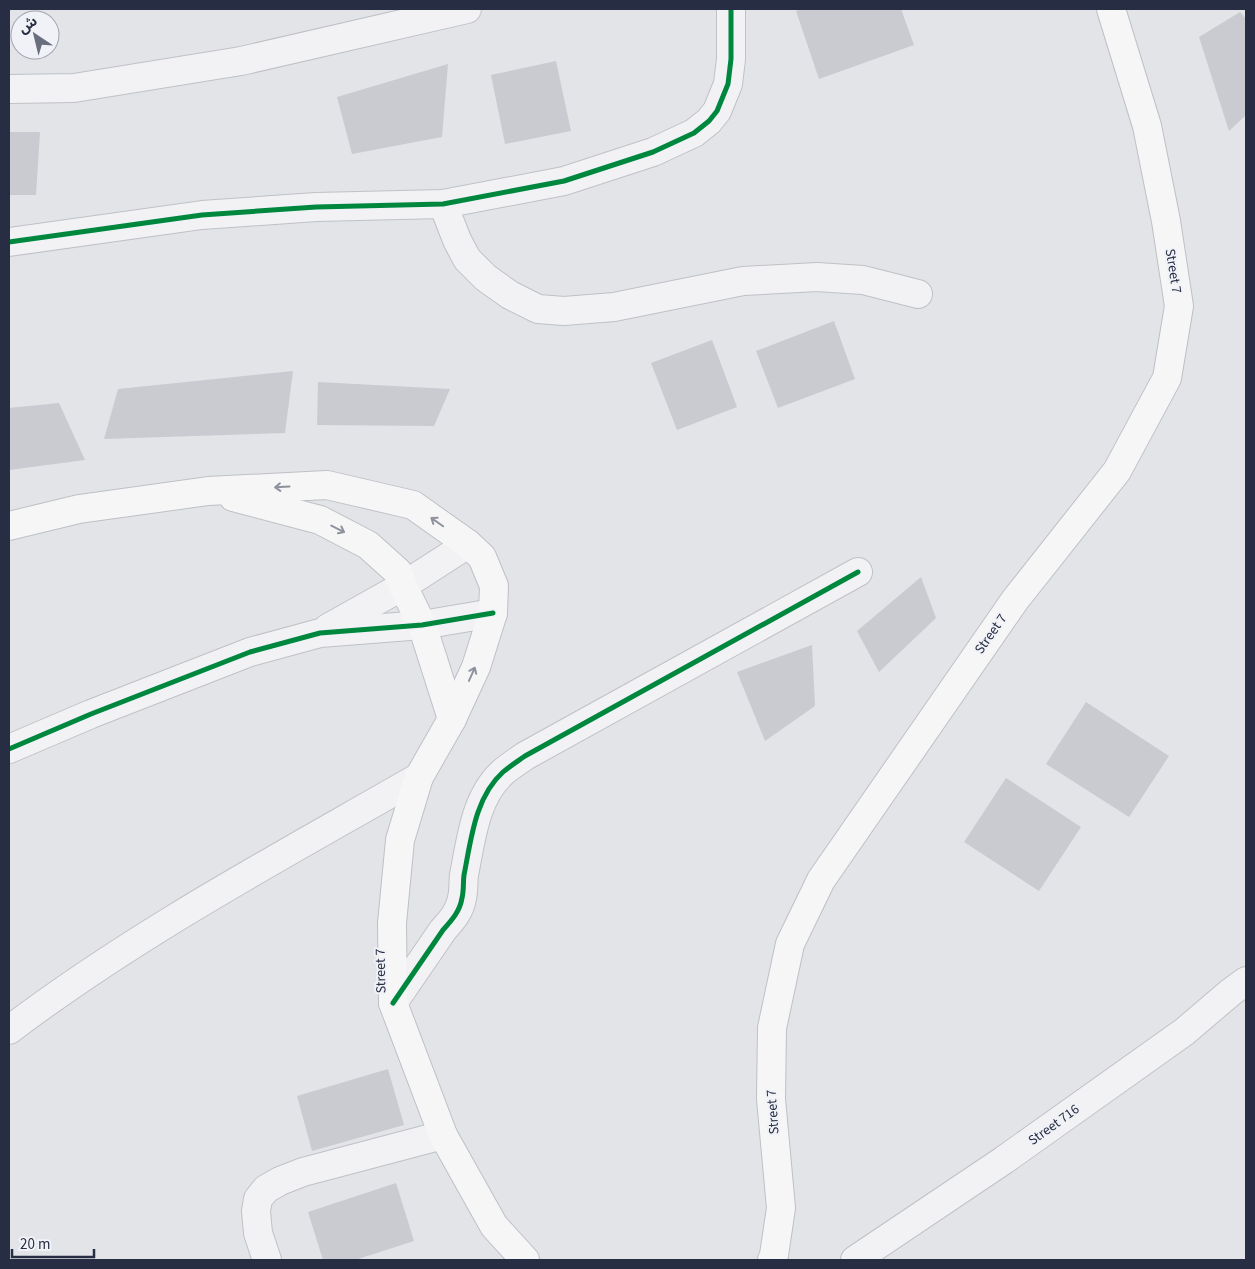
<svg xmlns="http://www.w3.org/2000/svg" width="1255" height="1269" font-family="'Source Sans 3','Noto Sans Arabic',sans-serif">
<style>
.building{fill:#c9cbd0}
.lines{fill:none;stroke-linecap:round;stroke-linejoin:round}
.minor-casing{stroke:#bfc1c6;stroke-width:30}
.major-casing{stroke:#bec0c5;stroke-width:30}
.minor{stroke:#f2f2f4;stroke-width:28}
.major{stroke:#f6f6f7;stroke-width:28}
.cycleway-casing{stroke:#f0f2f7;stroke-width:8}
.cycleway{stroke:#00873e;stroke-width:5}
.oneway{stroke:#8e929d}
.labels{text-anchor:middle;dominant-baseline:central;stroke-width:4;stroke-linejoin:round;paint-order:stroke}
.street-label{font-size:14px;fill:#272e43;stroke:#f0f2f7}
</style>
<rect width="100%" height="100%" fill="#e2e4e8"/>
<g class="building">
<path d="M802,9H901L914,45L819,79L796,11Z"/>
<path d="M1240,12L1246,19V115L1229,131L1199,37Z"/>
<path d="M556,61L571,131L505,144L491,75Z"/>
<path d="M448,64L442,137L352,154L337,97Z"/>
<path d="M9,132H40L36,195H9Z"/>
<path d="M834,321L855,379L778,408L756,351Z"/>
<path d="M712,340L737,407L677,430L651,363Z"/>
<path d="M293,371L285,433L104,439L118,389Z"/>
<path d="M318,382L450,389L434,426L317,425Z"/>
<path d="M59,403L85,460L9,470V408Z"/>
<path d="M921,577L936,618L879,672L857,631Z"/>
<path d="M812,645L815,706L765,741L737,672Z"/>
<path d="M1086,702L1169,756L1129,817L1046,764Z"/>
<path d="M1006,778L1081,827L1039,891L964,842Z"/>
<path d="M388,1069L404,1125L312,1151L297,1096Z"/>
<path d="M396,1183L414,1241L355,1260H323L308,1212Z"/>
</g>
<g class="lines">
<defs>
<g id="minor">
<path d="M9,89L74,88L241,61L467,9"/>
<path d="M443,204L457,240L467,259L486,278L510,295L538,309L564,311L614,307L743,281L817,277L863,280L918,294"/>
<path d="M9,242L202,215L316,207L443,204L564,181L653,152L694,133L709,121L717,111L728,84L731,59V9"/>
<path d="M328,628L403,586L468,544"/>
<path d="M9,749L91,714L250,652L320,633L422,625L493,613"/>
<path d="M393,1003L443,930C452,920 460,911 462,898C464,890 463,882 464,875C471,840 475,797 503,772C510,766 518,761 525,756L858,572"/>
<path d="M9,1030C137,933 280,857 419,777"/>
<path d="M267,1260L258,1233L256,1211L258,1199L266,1189L280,1181L303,1172L443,1135"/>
<path d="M855,1260L1004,1160L1184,1032L1231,992L1246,981"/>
</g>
<g id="major">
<path d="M233,497L320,520L368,545L398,572L403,586L422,625L452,719"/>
<path d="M9,526L79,509L208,491L327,485L413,505L468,544L482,557L494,586L493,613L476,667L452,719L419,777L400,840L392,923L393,1003L443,1135L494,1226L525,1260"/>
<path d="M772,1260L774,1255L781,1208L771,1099L772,1028L790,944L821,880L1015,600L1117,471L1167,378L1179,306L1166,221L1147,126L1111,9"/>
</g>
</defs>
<use href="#minor" class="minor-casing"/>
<use href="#major" class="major-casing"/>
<use href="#minor" class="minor"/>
<use href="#major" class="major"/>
<defs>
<g id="cycleway">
<path d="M9,242L202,215L316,207L443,204L564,181L653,152L694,133L709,121L717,111L728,84L731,59V9"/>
<path d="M9,749L91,714L250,652L320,633L422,625L493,613"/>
<path d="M393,1003L443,930C452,920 460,911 462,898C464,890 463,882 464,875C471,840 475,797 503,772C510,766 518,761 525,756L858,572"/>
</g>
</defs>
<use href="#cycleway" class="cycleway-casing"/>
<use href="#cycleway" class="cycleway"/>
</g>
<defs><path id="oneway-shaft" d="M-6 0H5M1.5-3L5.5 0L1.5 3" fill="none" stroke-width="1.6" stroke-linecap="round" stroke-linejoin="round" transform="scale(1.25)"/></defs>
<g class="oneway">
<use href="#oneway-shaft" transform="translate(282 487) rotate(177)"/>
<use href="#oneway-shaft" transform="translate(437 522) rotate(-145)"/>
<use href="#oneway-shaft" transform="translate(338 529) rotate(27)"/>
<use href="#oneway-shaft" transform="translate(472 674) rotate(-66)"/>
</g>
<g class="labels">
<g class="street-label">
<text transform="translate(1173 271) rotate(81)">Street 7</text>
<text transform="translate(991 634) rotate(-55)">Street 7</text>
<text transform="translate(381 971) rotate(-91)">Street 7</text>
<text transform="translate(773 1112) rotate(-94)">Street 7</text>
<text transform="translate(1054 1125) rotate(-36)">Street 716</text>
</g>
</g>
<rect width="1255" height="1269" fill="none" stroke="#272e43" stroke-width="20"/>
<g transform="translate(35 35) rotate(325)"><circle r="24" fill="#f0f2f7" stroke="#a0a4af"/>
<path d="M0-4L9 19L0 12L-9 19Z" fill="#686e7d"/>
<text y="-8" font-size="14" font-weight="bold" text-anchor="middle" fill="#272e43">ش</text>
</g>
<path d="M12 1249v8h82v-8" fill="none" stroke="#272e43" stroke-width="2.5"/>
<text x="20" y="1249" font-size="15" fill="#272e43" stroke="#f0f2f7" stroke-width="4" paint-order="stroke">20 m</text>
</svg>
